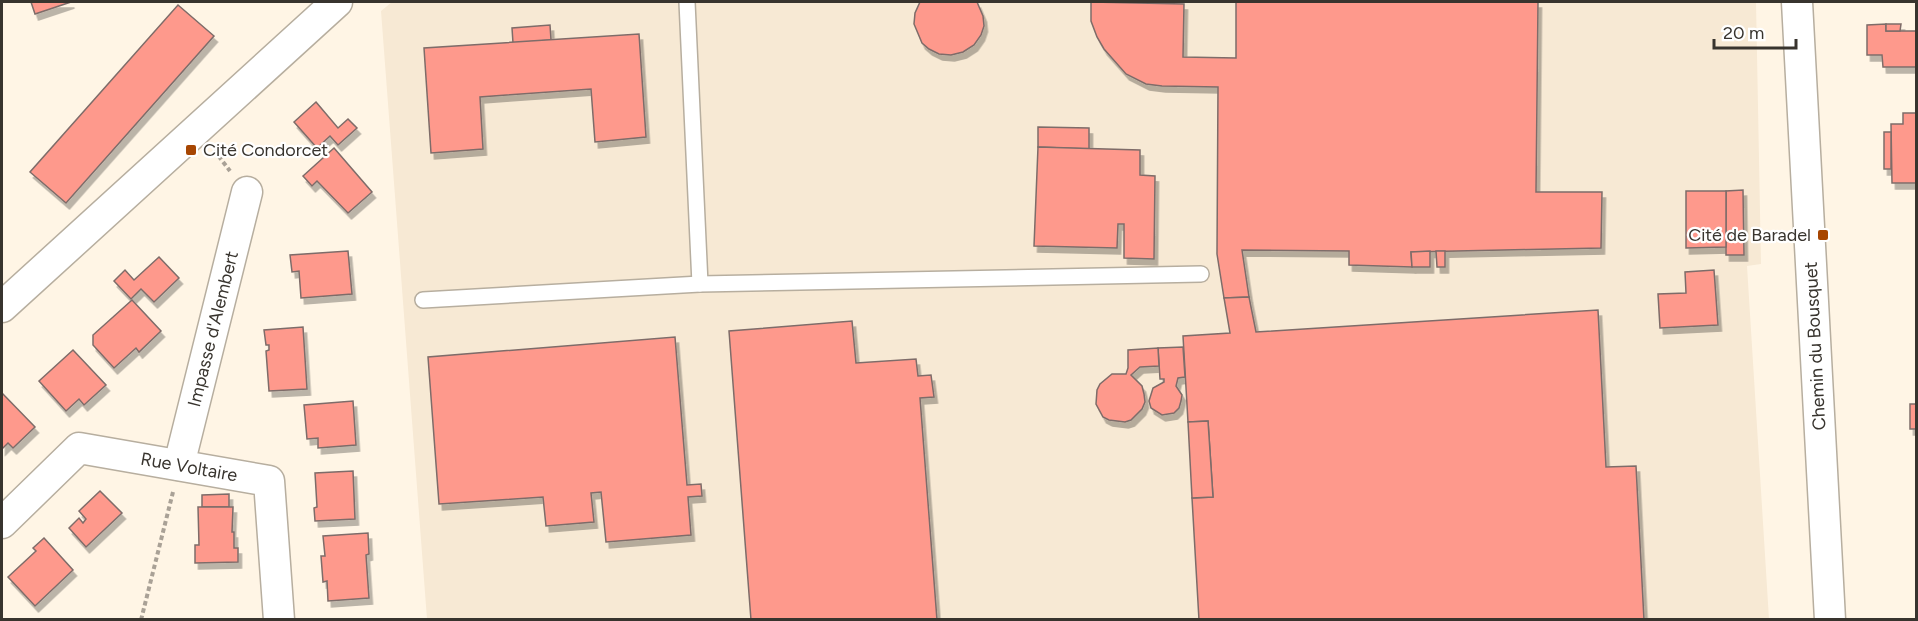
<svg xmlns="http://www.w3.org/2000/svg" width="1918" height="621" font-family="Figtree,sans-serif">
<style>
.built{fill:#f7e9d4}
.building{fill:#fe998c;stroke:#7e6c69;stroke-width:1.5;filter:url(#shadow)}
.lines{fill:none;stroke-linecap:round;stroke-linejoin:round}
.lane-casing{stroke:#b7ae9f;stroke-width:18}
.street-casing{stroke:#b7ae9f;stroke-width:33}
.path{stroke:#a9a196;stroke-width:4;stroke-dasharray:4.5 3;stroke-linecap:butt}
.lane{stroke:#fff;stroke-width:15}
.street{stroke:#fff;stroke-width:30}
.poi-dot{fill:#a74602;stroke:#fff;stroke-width:2}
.labels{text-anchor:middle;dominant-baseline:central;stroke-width:4.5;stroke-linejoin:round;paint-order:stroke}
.poi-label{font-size:18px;fill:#38342e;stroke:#fff;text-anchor:start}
.street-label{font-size:18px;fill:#38342e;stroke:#fff}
</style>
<defs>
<filter id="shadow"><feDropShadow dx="3.5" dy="6" stdDeviation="0" flood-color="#0004"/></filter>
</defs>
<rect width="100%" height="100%" fill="#fff5e5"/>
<path class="built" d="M392,2H1756L1761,264L1747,266L1769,619H427L381,11Z"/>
<g class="building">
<path d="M31,2H71L35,14Z"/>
<path d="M920,2H977L983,16L984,26L981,35L974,45L963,52L951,55L939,54L929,49L922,43L914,24L915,13Z"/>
<path d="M1091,2L1184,4L1183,57L1236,58V2H1538L1536,192H1602L1601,248L1411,252L1412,267L1349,265V251L1242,250L1249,297L1224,298L1217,254L1218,87L1162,86L1146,84L1126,74L1104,49L1097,37L1091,21Z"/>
<path d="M178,5L214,36L66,203L30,172Z"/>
<path d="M1886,24V31H1916V67H1883L1882,55H1867V25Z"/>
<path d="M1886,24H1901L1900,31H1886Z"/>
<path d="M550,25L551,40L513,43L512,28Z"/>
<path d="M639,34L646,137L595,142L591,89L480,97L483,149L431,153L424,48Z"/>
<path d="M316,102L338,128L348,119L357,128L338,145L330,136L317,148L294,122Z"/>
<path d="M1903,113H1916V183H1892L1891,124H1903Z"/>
<path d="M1038,127L1089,128V149L1038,147Z"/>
<rect x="1884" y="132" width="7" height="37"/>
<path d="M1038,147L1140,150V175L1155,176L1154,259L1124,258V224H1118L1117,248L1034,246Z"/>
<path d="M334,148L372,192L348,213L317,181L312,186L303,176Z"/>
<path d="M1743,190L1744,255H1726V191Z"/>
<path d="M1686,191H1726V247L1686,248Z"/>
<path d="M348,251L352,294L301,298L299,271L292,272L290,255Z"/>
<path d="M1430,251V267H1412L1411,252Z"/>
<path d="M1436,251H1445V267H1437Z"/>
<path d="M159,257L179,278L154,302L141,289L131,299L114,281L125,270L134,280Z"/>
<path d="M1714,270L1718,325L1660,328L1658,294L1686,293L1685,272Z"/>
<path d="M1249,297L1256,332L1598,310L1606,467L1636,466L1644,620H1199L1192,498L1213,497L1208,421L1188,422L1183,336L1230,333L1224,298Z"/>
<path d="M132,300L161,331L139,352L136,348L114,368L93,345V335Z"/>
<path d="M852,321L856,363L916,359L918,376L931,375L934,397L920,398L937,620H751L729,331Z"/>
<path d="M303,327L307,389L269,391L266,351L269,350V345H266L264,330Z"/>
<path d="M675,337L687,485L701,484L702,496L688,497L691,535L606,542L601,492L591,493L594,522L546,526L543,497L439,504L428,357Z"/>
<path d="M1183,347L1185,377L1178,378L1176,386L1182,395L1181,401L1179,408L1174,413L1162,415L1151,408L1149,401L1153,388L1164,382V379H1160L1158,348Z"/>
<path d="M1158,348L1159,366L1140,367L1131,375L1142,386L1144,394L1145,402L1142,409L1131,420L1125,422L1109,420L1103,417L1096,404L1097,390L1100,384L1112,374H1126L1128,368V350Z"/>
<path d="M73,350L106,385L84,405L79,399L66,411L39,381Z"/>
<path d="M2,393L35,427L13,448L8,443L2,449Z"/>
<path d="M353,401L356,445L318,448V438L307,439L304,405Z"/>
<rect x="1910" y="404" width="6" height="25"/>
<path d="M1208,421L1213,497L1192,498L1188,422Z"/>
<path d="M353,471L355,519L315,521L314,508L317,507L315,473Z"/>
<path d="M100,491L122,513L86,547L69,528L79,518L83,523L86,519L79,511Z"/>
<path d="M229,494V507H202V495Z"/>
<path d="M198,507H233L232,532H234V548H238V562L195,563V545H199Z"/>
<path d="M368,533L369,554L366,555L369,598L328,601L327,581L323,582L321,556H325L323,536Z"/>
<path d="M44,538L73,570L35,606L8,577L36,551L33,548Z"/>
</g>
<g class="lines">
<defs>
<g id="lane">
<path d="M687,2L700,284"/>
<path d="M423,300L700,284L1201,274"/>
</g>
<g id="street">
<path d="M1797,2L1830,620"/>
<path d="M2,307L337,2"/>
<path d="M179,465L247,192"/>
<path d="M2,523L79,448L269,481L279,620"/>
</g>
</defs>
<use href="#lane" class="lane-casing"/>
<use href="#street" class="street-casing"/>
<g class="path">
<path d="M214,150L230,171"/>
<path d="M141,620L173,492"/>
</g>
<use href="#lane" class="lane"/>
<use href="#street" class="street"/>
</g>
<g class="poi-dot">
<rect x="185" y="144" width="12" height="12" rx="3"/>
<rect x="1817" y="229" width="12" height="12" rx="3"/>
</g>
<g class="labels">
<g class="poi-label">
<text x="203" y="150">Cité Condorcet</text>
<text x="1811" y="235" text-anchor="end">Cité de Baradel</text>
</g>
<g class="street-label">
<text transform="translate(213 329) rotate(-76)">Impasse d'Alembert</text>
<text transform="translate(1815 346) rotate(-93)">Chemin du Bousquet</text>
<text transform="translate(189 467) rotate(10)">Rue Voltaire</text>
</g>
</g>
<rect width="1918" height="621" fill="none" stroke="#38342e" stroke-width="6"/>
<path d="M1714 39v9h82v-9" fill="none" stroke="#38342e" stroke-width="3"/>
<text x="1723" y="39" font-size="18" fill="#38342e" stroke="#ffffff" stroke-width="4.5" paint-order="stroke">20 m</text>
</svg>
